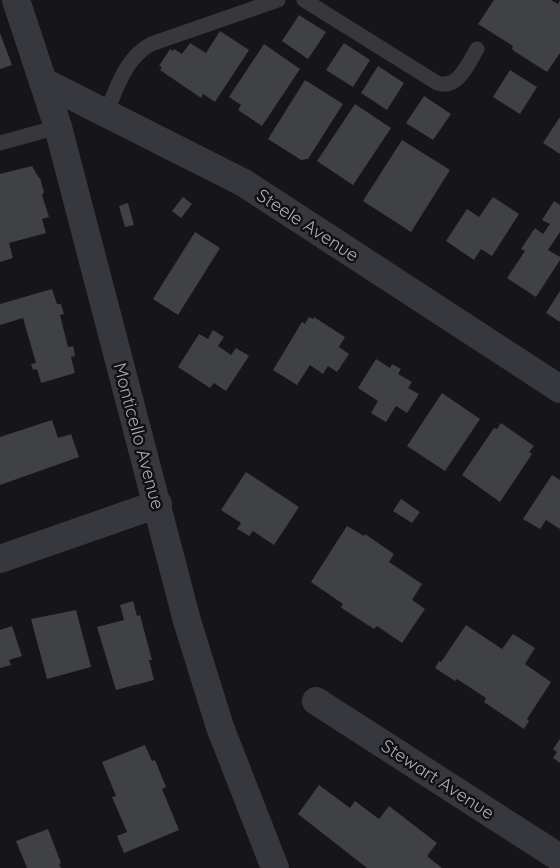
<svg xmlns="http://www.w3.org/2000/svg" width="560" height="868" font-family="Quicksand,sans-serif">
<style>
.building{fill:#404145}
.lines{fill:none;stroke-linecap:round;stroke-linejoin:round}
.lane{stroke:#37383d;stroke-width:15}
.street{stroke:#37383d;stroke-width:28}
.labels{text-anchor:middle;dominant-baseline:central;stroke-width:5;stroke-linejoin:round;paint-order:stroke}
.street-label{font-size:18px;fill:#a8adb8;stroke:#111113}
</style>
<rect width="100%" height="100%" fill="#161618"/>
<g class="building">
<path d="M494,0H551L558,4L560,0V53L547,72L514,51L512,49L513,46L478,24Z"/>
<path d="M299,15L326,32L308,59L282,41Z"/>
<path d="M220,31L249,50L215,102L203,94L201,98L160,70L162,67L159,66L170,49L173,51L174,49L182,54L190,43L206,53Z"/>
<path d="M0,33L12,65L0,69Z"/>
<path d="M344,43L370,60L353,87L326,70Z"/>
<path d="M264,44L300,69L262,126L238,110L241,105L229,97Z"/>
<path d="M378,66L404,83L387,110L361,93Z"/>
<path d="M510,70L537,87L520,114L493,97Z"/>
<path d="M305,80L343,104L308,159L301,160L268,139Z"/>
<path d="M424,96L451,114L433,140L406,123Z"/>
<path d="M355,104L391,128L353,185L317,161Z"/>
<path d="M560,117V154L543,143Z"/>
<path d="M402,140L450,170L411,232L363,201Z"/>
<path d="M32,166L39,178H40L44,192L42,195L49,217L42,219L46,233L9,243L13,258L0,262V174Z"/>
<path d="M183,197L192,204L181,218L172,211Z"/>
<path d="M493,197L519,214L492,256L481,249L474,260L446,241L467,209L479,217Z"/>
<path d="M554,201L560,205V232L548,250L560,257V260L536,297L507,278L525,251L521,249L535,228L543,234L550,224L542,220Z"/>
<path d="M128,203L134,225L125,227L119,206Z"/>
<path d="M195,232L220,248L178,315L153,299Z"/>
<path d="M52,289L57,304H61L64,314L60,315L68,347L73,346L74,350L75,356L71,357L75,373L41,383L37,369L33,370L31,364L36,363L23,318L0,325V304Z"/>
<path d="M560,291V322L546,313Z"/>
<path d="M309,317L313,319L314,317L345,337L339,347L349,354L337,372L328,366L323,374L310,365L297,385L273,370L302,322L305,324Z"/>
<path d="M213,330L224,337L218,346L231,355L236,348L249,356L226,391L214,383L210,388L178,367L199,334L208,339Z"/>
<path d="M376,359L390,368L392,364L401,369L398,374L412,382L408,388L419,394L407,413L396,406L386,422L371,413L378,401L358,388Z"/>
<path d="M442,393L480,419L445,471L407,446Z"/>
<path d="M52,420L58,438L71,434L79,457L0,485V437Z"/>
<path d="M501,423L534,446L529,452L532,454L500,502L462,475L494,428L497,429Z"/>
<path d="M246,472L299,507L274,545L253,531L249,536L241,531L237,529L241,523L221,510Z"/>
<path d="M552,475L560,480V529L546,520L540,529L523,519Z"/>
<path d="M401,499L420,512L412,523L393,511Z"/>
<path d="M347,526L364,536L365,534L394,554L389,562L422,584L412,600L425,609L402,643L377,626L374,629L343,609L341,607L343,604L311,582Z"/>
<path d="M133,601L137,616L140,615L152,660H149L154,680L116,690L97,627L124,620L120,605Z"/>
<path d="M76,610L91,667L47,679L31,619Z"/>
<path d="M466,625L502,649L513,634L535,648L525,664L551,682L527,719L529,721L524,729L484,702L486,698L457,679L455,681L435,668L439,661L441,662Z"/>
<path d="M12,626L22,656L9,660L11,665L0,668V630Z"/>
<path d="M560,739V763L553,758L557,752L553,749Z"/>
<path d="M145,745L152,761L155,760L166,787L162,789L179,830L124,853L117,836L127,832L112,797L116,796L102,762Z"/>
<path d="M319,785L350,808L355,801L379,819L389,806L437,843L427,856L442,868H367L298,814Z"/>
<path d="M48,829L61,863L59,864L61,868H27L16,841Z"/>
</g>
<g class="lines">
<g class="lane">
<path d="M304,0L437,83C458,90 468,64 477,49"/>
<path d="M106,113C117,88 125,58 151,44L278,0"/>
<path d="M0,143L58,127"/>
</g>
<g class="street">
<path d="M16,0L58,127L187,621L220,727L275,868"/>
<path d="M44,82L244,183L560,389"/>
<path d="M0,559L158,504"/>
<path d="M316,701L560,858"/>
</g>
</g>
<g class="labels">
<g class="street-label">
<text transform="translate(308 225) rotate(33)">Steele Avenue</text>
<text transform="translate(139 436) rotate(75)">Monticello Avenue</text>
<text transform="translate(438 779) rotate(33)">Stewart Avenue</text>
</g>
</g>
</svg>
